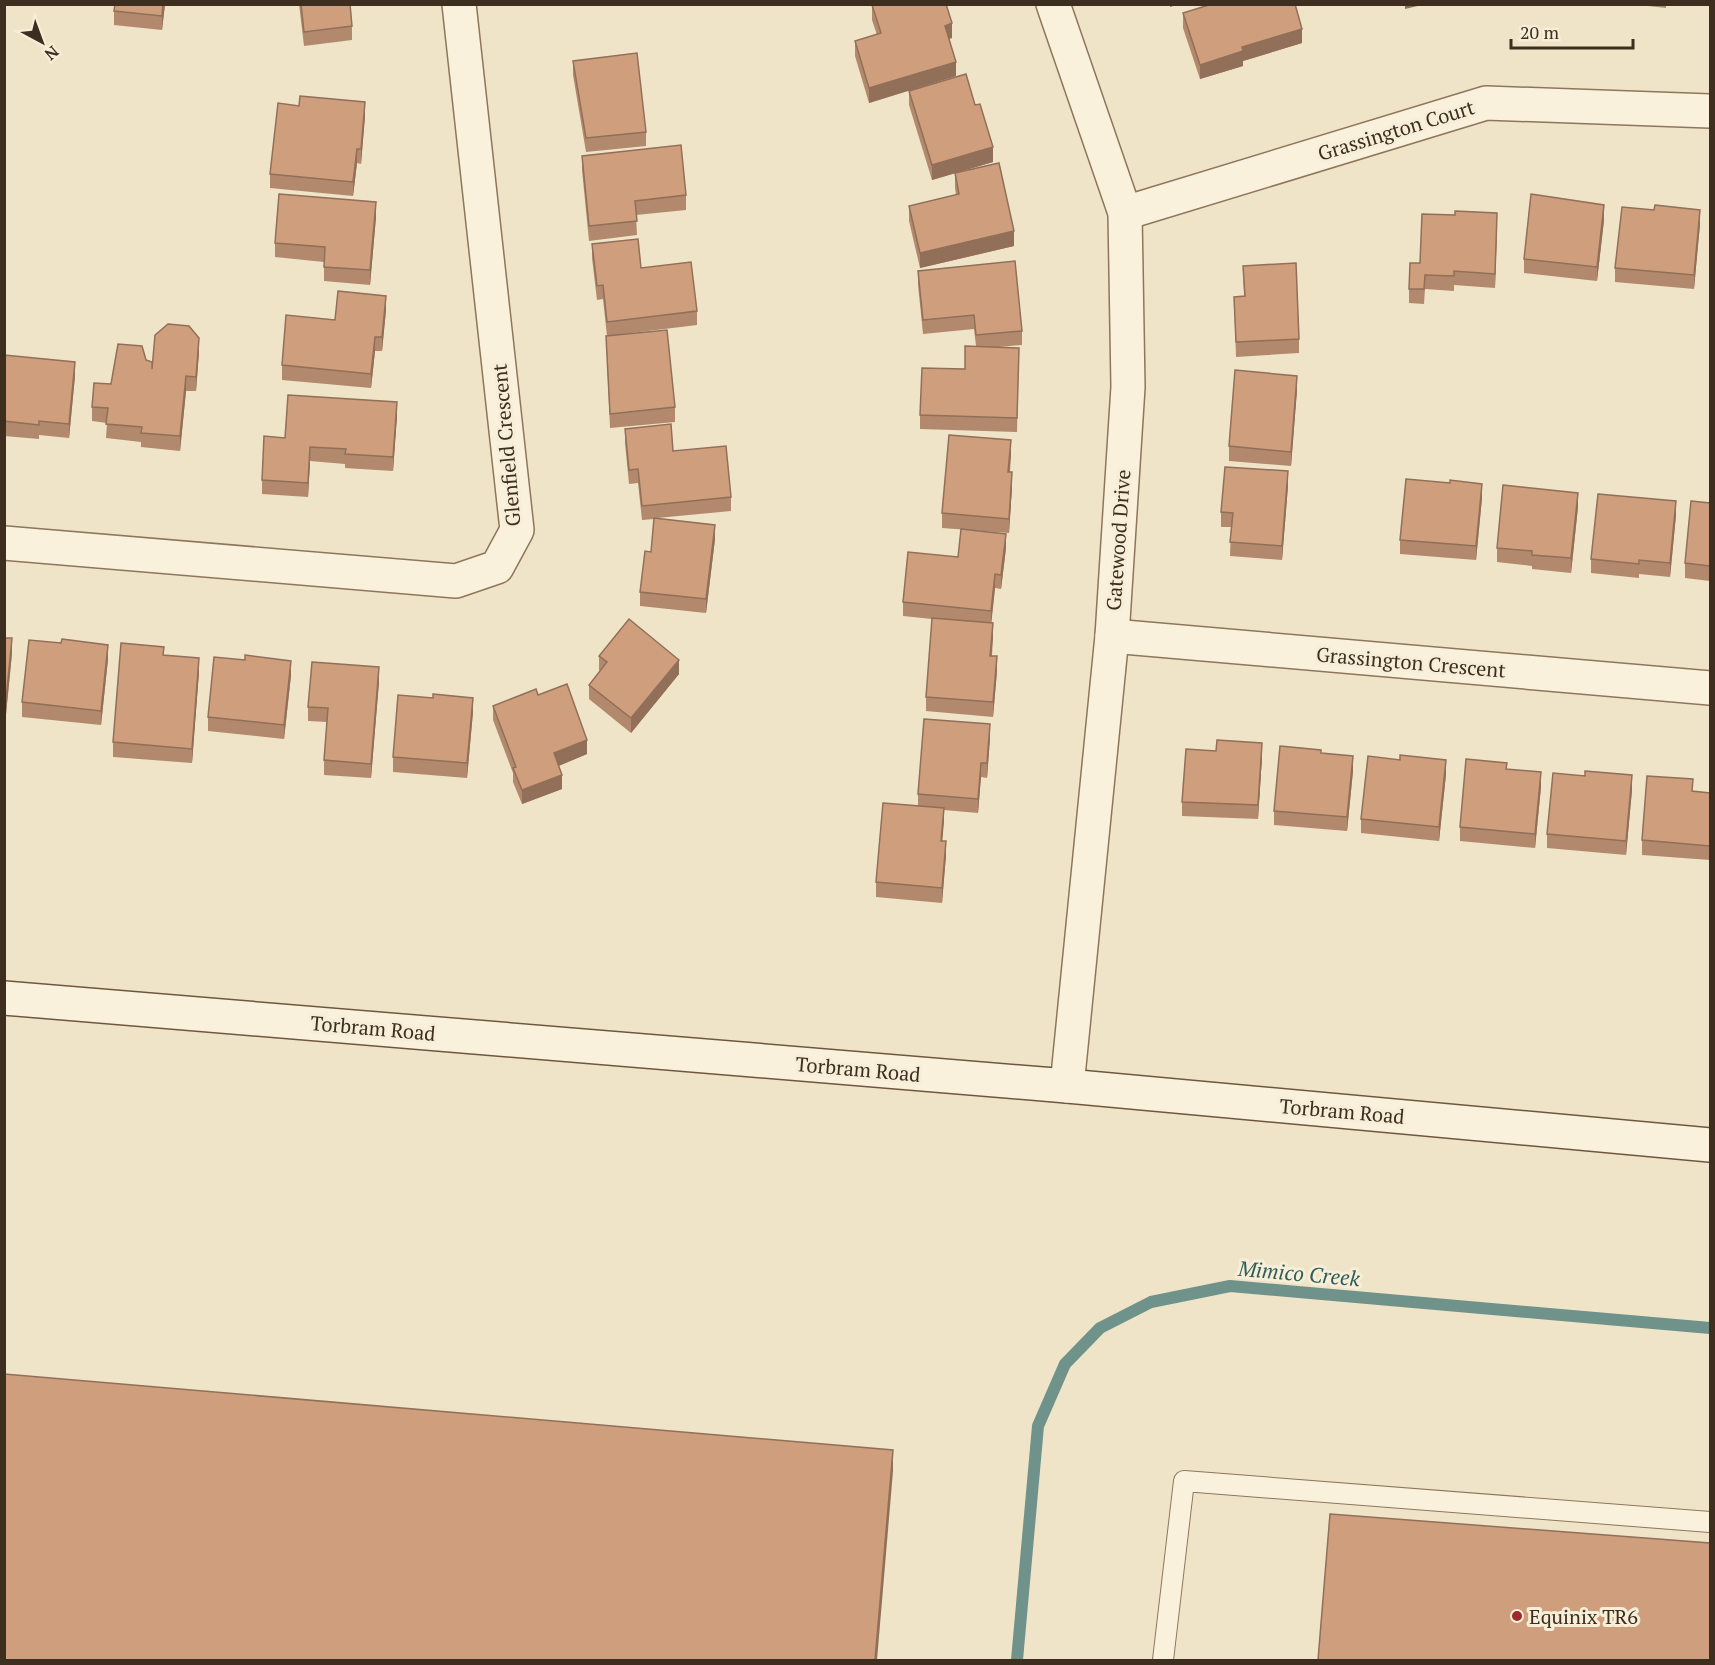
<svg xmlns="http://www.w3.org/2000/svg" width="1715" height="1665" font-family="'PT Serif',serif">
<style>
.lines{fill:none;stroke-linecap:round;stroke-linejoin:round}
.stream{stroke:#6f938a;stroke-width:12}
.service-casing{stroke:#8d765c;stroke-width:22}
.minor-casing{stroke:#8d765c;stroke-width:36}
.secondary-casing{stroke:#6f573f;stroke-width:36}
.service{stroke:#faf1dc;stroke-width:20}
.minor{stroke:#faf1dc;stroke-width:33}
.secondary{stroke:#faf1dc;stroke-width:33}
.wall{fill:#b2896c}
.shaded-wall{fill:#916f58}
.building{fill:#cf9f7d;stroke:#916f58;stroke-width:1.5}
.poi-dot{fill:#9e2a2b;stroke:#f7eed8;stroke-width:2}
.labels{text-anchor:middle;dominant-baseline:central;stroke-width:6;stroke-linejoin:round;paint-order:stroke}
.street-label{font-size:20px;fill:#3d2e20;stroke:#f7eed8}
.poi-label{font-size:20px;fill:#3d2e20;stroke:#f7eed8;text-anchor:start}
.water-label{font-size:21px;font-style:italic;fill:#2f5d5a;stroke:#f7eed8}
</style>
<rect width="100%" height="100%" fill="#f0e4c8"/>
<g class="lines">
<path class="stream" d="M1017,1660L1038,1426L1065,1364L1100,1328L1151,1302L1230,1286L1710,1328"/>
<defs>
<path id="service" d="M1163,1660L1184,1481L1710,1522"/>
<g id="minor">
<path d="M1053,4L1125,213L1128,387L1112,636L1067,1086"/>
<path d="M1125,213L1486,103L1710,111"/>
<path d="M4,543L456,581L497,567L517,530L459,4"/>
<path d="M1112,636L1710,688"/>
</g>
<path id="secondary" d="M4,998L1067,1086L1710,1145"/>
</defs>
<use href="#service" class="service-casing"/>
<use href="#minor" class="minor-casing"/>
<use href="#secondary" class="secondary-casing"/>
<use href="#service" class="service"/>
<use href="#minor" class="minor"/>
<use href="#secondary" class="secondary"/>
</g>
<g class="wall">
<path d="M165,4L162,30L114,25V11Z"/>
<path d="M193,4H218L193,6Z"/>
<path d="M299,4H350L352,26V40L304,46Z"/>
<path d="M1630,4H1666V8Z"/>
<path d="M872,5L952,38L949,39L956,76L869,103L855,56V41L877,35L872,20Z"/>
<path d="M1183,13L1302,43L1243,61V66L1200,79L1183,28Z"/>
<path d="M573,61L646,132V146L586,152L573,75Z"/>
<path d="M909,91L975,105L993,162L932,180L909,105Z"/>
<path d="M365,116L361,164L357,163L353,196L270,188V174Z"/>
<path d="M582,156L686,195V210L636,215L637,235L589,241L582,170Z"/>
<path d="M955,173L1014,246L920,268L909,221V206L956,195L955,188Z"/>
<path d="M1654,210L1700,224L1694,289L1615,282V268Z"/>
<path d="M376,217L370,285L324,281V262L275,257V243Z"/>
<path d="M1604,220L1597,281L1524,273V259Z"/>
<path d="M1497,227L1495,288L1454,285V291L1425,289L1424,304L1409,303V289L1420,263Z"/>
<path d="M592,244L641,268L697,311V325L607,336L603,299L597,300L592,258Z"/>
<path d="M1243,266L1299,339V353L1236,357L1234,297L1244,296Z"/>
<path d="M918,271L1022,331V345L999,347L1019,348L1017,432L920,429V415L965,369L976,346L974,329L923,334L918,285Z"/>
<path d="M386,310L382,351H375L371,388L282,380V365Z"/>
<path d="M606,336L675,407V422L610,428Z"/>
<path d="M199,352L196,391H186L180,451L141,447V442L106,438L107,423L92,421V407L111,384L146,360L152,362Z"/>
<path d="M4,355L75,376L69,438L39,435V439L4,436Z"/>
<path d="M1297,390L1291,466L1229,461V446Z"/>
<path d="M397,416L393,471L345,468V464L310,461L308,497L262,494V480L285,438Z"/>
<path d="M625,429L673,451L731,497V511L657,518L715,539L706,613L640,606V592L651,552L654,519L642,520L638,483L629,484L625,443Z"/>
<path d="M1011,454L1010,472L1012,487L1009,533L942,528V513Z"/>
<path d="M1288,486L1282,560L1230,556L1231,527H1221V512Z"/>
<path d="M1482,498L1476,560L1400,554V540Z"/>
<path d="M1710,503V581L1685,578V563Z"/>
<path d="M1578,507L1571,573L1532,569V566L1497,562V548Z"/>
<path d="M1676,515L1670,577L1639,574V578L1591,573V559Z"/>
<path d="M1006,548L1001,589L995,588L991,623L993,637L992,656L997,671L993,717L926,711V697L932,619L903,616V602L958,557Z"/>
<path d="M4,638L12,653L6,714H4Z"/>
<path d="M61,643L108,659L101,725L22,717V702Z"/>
<path d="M164,655L199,672L192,763L113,757V742Z"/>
<path d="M599,656L679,674L631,733L589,699V685L600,671L599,670Z"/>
<path d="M245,660L291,675L284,739L208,731V717Z"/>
<path d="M379,682L371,778L324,775V760L327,722L308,721V707Z"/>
<path d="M538,695L587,754L558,766L562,789L522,804L513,782V773L493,720V706Z"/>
<path d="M433,698L473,712L467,778L393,772V757Z"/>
<path d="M990,738L987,778L981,777L978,813L944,810L942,841L946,855L942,903L876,897V882L918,806V794Z"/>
<path d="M1321,753L1353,771L1347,831L1274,825V811Z"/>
<path d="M1262,757L1258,819L1182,816V802Z"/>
<path d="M1507,769L1541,787L1535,848L1460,841V827Z"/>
<path d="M1446,774L1439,841L1361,833V819Z"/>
<path d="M1585,776L1632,790L1626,855L1547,848V834Z"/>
<path d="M1693,791L1710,793V860L1642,855V840Z"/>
</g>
<g class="shaded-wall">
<path d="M163,4H165L162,30V16Z"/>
<path d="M1170,4H1180L1170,7Z"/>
<path d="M1405,4H1426L1405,9Z"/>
<path d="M952,23V38L945,40V26Z"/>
<path d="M1302,29V43L1243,61V66L1200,79V65L1242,47Z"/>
<path d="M956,62V76L869,103V88Z"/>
<path d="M365,102V116L361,164V149Z"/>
<path d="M993,147V162L932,180V165Z"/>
<path d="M357,149V163L353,196V182Z"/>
<path d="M376,202V217L370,285V270Z"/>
<path d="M1604,205V220L1597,281V267Z"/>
<path d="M1700,210V224L1694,289V275Z"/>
<path d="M1497,213V227L1495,288V274Z"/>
<path d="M1014,231V246L920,268V253Z"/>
<path d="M386,296V310L382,351V337Z"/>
<path d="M375,337V351L371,388V374Z"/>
<path d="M199,338V352L196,391V377Z"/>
<path d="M75,362V376L69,438V424Z"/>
<path d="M186,376V391L180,451V436Z"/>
<path d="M1297,376V390L1291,466V452Z"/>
<path d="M397,402V416L393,471V457Z"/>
<path d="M1011,440V454L1008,486V472Z"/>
<path d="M310,447V461L308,497V483Z"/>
<path d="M1288,471V486L1282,560V546Z"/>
<path d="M1012,472V487L1009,533V519Z"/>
<path d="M1482,484V498L1476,560V546Z"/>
<path d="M1578,493V507L1571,573V558Z"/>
<path d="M1676,501V515L1670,577V563Z"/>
<path d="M715,525V539L706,613V599Z"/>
<path d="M1006,534V548L1001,589V575Z"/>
<path d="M995,574V588L991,626V611Z"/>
<path d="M993,623V637L990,670V656Z"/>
<path d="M12,638V653L6,714V700Z"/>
<path d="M108,645V659L101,725V711Z"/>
<path d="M997,656V671L993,717V702Z"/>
<path d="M199,658V672L192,763V749Z"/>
<path d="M679,660V674L631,733V718Z"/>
<path d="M291,661V675L284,739V725Z"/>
<path d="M379,667V682L371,778V764Z"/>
<path d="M473,698V712L467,778V763Z"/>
<path d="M990,724V738L987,778V763Z"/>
<path d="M587,740V754L554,768V753Z"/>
<path d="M1262,743V757L1258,819V805Z"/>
<path d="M1353,756V771L1347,831V817Z"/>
<path d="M1446,760V774L1439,841V827Z"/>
<path d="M981,763V777L978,813V799Z"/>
<path d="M1541,772V787L1535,848V834Z"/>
<path d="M562,775V789L522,804V790Z"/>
<path d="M1632,775V790L1626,855V841Z"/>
<path d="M944,808V822L941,855V841Z"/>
<path d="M946,841V855L942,903V888Z"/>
<path d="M893,1450V1471L877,1660H875Z"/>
</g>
<g class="building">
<path d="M115,4H163L162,16L114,11Z"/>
<path d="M301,4H350L352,26L304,32Z"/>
<path d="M874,4H946L952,23L945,26L956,62L869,88L855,41L881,33L872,5Z"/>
<path d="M1212,4H1295L1302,29L1242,47L1243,51L1200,65L1183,13Z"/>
<path d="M637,53L646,132L586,138L573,61Z"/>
<path d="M966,74L975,105L980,104L993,147L932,165L909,91Z"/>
<path d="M300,96L365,102L361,149H357L353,182L270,174L278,103L299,106Z"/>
<path d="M681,145L686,195L635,201L637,221L589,226L582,156Z"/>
<path d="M999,163L1014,231L920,253L909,206L959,194L955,173Z"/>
<path d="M279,194L376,202L370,270L324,267L325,247L275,243Z"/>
<path d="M1531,194L1604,205L1597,267L1524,259Z"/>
<path d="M1655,205L1700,210L1694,275L1615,268L1622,207L1654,210Z"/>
<path d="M1455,211L1497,213L1495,274L1454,271V276L1425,275L1424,289H1409L1410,263H1420L1422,214L1455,215Z"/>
<path d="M638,239L641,268L691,262L697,311L607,322L603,285L597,286L592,244Z"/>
<path d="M1015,261L1022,331L976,335L974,315L923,320L918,271Z"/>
<path d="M1296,263L1299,339L1236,342L1234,297L1245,296L1243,266Z"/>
<path d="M338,291L386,296L382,337H375L371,374L282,365L286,315L335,320Z"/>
<path d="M168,324L189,326L199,338L196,377L186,376L180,436L141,433L142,427L106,424L108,408L92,407L94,383L111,384L118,344L142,346L146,360L152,362V369L155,335Z"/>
<path d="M667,330L675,407L610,414L606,336Z"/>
<path d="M965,346L1019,348L1017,418L920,415L922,368L965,369Z"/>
<path d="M4,355L75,362L69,424L39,421V425L4,421Z"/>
<path d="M1235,370L1297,376L1291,452L1229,446Z"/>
<path d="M288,395L397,402L393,457L345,454L346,449L310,447L308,483L262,480L264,436L285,438Z"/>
<path d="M671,424L673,451L726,446L731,497L642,506L638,469L629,470L625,429Z"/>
<path d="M949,435L1011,440L1008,472H1012L1009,519L942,513Z"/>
<path d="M1225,467L1288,471L1282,546L1230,542L1233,513L1221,512Z"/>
<path d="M1406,479L1450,483V480L1482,484L1476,546L1400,540Z"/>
<path d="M1503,485L1578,493L1571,558L1532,555V551L1497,548Z"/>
<path d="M1598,494L1676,501L1670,563L1639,560V564L1591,559Z"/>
<path d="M1691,501L1710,503V566L1685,563Z"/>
<path d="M654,518L715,525L706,599L640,592L645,551L651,552Z"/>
<path d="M961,529L1006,534L1001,575L995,574L991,611L903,602L908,552L958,557Z"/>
<path d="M932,618L993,623L990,656H997L993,702L926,697Z"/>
<path d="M629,619L679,660L631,718L589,685L607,662L599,656Z"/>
<path d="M4,638H12L6,700H4Z"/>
<path d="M62,639L108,645L101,711L22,702L29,640L61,643Z"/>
<path d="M121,643L164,647L163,655L199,658L192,749L113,742Z"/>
<path d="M245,655L291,661L284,725L208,717L214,657L245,660Z"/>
<path d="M312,662L379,667L371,764L324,760L328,708L308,707Z"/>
<path d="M567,684L587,740L554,753L562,775L522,790L513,768L516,767L493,706L536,689L538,695Z"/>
<path d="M433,694L473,698L467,763L393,757L398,695L433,698Z"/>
<path d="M924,719L990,724L987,763H981L978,799L918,794Z"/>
<path d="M1217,740L1262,743L1258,805L1182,802L1186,749L1216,751Z"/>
<path d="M1280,746L1321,750V753L1353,756L1347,817L1274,811Z"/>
<path d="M1400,755L1446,760L1439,827L1361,819L1368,756L1400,760Z"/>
<path d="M1466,759L1507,763L1506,769L1541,772L1535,834L1460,827Z"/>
<path d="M1585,771L1632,775L1626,841L1547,834L1553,773L1585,776Z"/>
<path d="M1647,776L1693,779L1692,791L1710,793V846L1642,840Z"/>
<path d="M883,803L944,808L941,841H946L942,888L876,882Z"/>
<path d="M4,1374L893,1450L875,1660H4Z"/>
<path d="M1330,1514L1710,1543V1660H1318Z"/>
</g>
<circle class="poi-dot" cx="1517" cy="1616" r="6"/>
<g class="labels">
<g class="street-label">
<text transform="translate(1396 130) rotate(-17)">Grassington Court</text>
<text transform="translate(506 445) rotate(-95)">Glenfield Crescent</text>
<text transform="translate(1118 540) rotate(-86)">Gatewood Drive</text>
<text transform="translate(1411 662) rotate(5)">Grassington Crescent</text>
<text transform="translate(373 1028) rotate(5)">Torbram Road</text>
<text transform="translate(858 1069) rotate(5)">Torbram Road</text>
<text transform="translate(1342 1111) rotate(5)">Torbram Road</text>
</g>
<g class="poi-label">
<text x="1529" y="1616">Equinix TR6</text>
</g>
<g class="water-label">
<text transform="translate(1299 1273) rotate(5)">Mimico Creek</text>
</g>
</g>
<rect width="1715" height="1665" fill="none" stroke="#3d2e20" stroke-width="12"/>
<g transform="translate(42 42) rotate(139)" stroke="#f7eed8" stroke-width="4.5" paint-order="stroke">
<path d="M0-4.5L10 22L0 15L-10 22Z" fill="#3d2e20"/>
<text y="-9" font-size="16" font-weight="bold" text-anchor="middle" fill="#3d2e20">N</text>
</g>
<path d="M1511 39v9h122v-9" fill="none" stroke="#3d2e20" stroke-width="3"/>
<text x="1520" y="39" font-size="18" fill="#3d2e20" stroke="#f7eed8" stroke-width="4.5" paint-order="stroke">20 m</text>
</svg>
